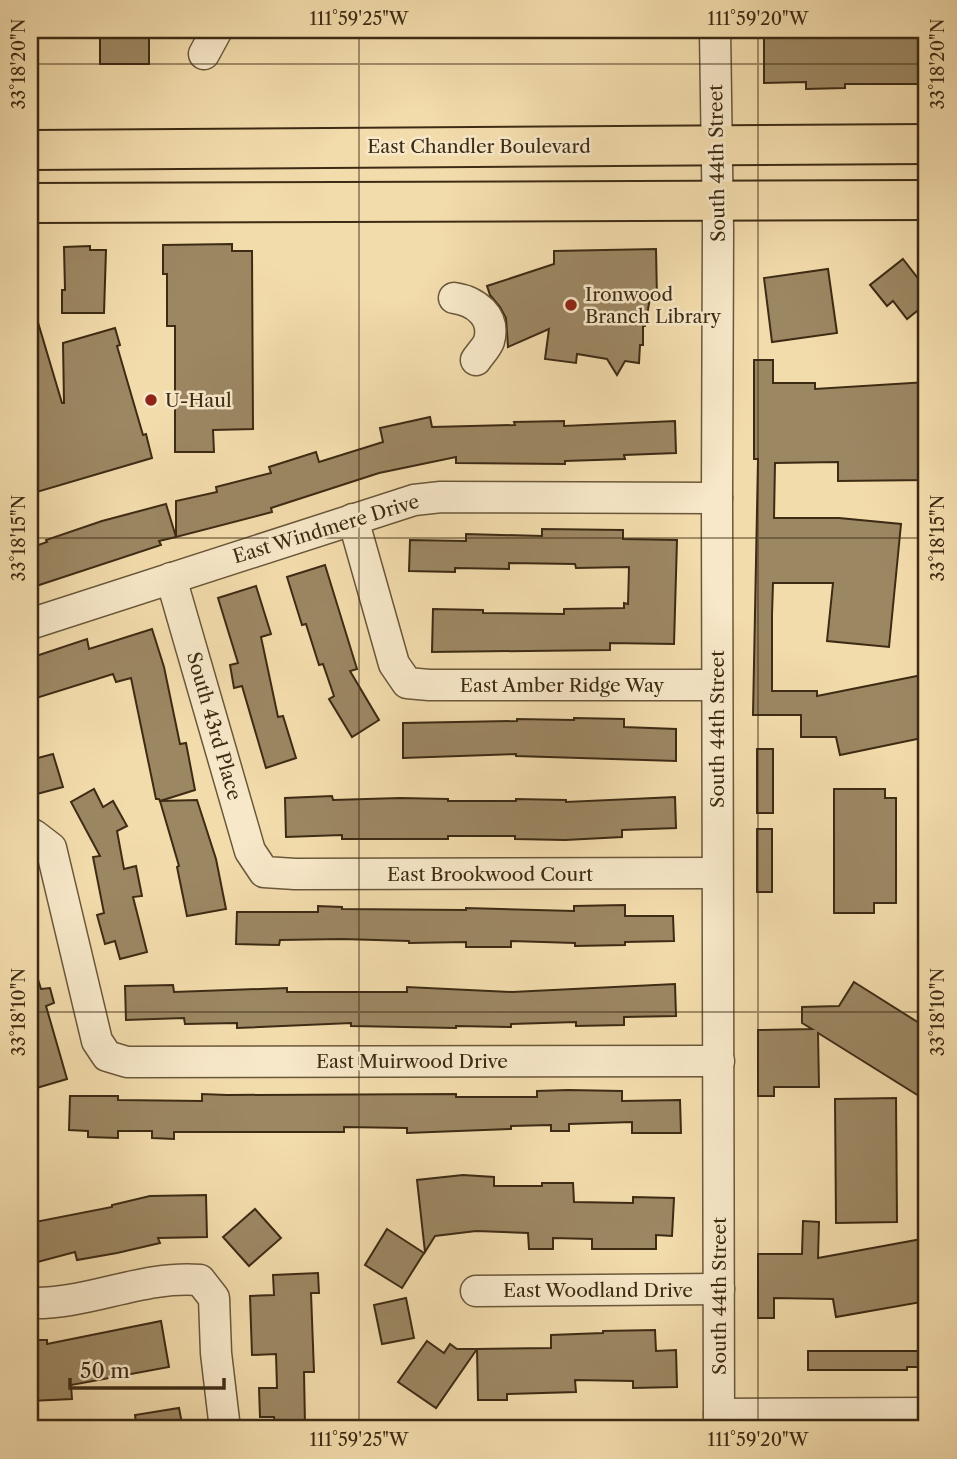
<svg xmlns="http://www.w3.org/2000/svg" width="957" height="1459" font-family="'Libre Caslon Text',serif">
<style>
.building{fill:#9c8763;stroke:#3d2b14;stroke-width:2}
.lines{fill:none;stroke-linecap:round;stroke-linejoin:round}
.minor-casing{stroke:#6a573a;stroke-width:33}
.major-casing{stroke:#3d2b14;stroke-width:42}
.minor{stroke:#f7e8c9;stroke-width:30}
.major{stroke:#f3dcac;stroke-width:38}
.ticks{fill:none;stroke:#3d2b14;stroke-width:2;stroke-opacity:0.45}
.poi-dot{fill:#8f2418;stroke:#f7e8c9;stroke-width:2.5}
.labels{text-anchor:middle;dominant-baseline:central;stroke-width:5;stroke-linejoin:round;paint-order:stroke}
.street-label{font-size:19px;fill:#3d2b14;stroke:#f7e8c9}
.poi-label{font-size:19px;fill:#3d2b14;stroke:#f7e8c9;text-anchor:start}
.neatline{fill:none;stroke:#3d2b14;stroke-width:2.5}
.ticks-label{font-size:18px;text-anchor:middle;fill:#3d2b14}
</style>
<rect width="100%" height="100%" fill="#f3dcac"/>
<filter id="stains"><feTurbulence type="fractalNoise" baseFrequency=".00286" numOctaves="4"/><feColorMatrix values="0 0 0 0 .2 0 0 0 0 .09 0 0 0 0 .02 0 0 0 .5 -.17"/></filter>
<radialGradient id="worn" r=".72"><stop offset=".6" stop-color="#630" stop-opacity="0"/><stop offset="1" stop-color="#630" stop-opacity=".3"/></radialGradient>
<g class="building">
<rect x="100" y="30" width="49" height="34"/>
<path d="M764,30H927V84H845V88L806,89V82L764,83Z"/>
<path d="M232,244V251H252L253,429L213,430L214,452H175V326H167V274H163V245Z"/>
<path d="M90,246V250H106L104,313H62V290H65L64,247Z"/>
<path d="M656,249L657,298H650L645,326H643V345H640L639,363L625,361L617,375L607,359L577,354L576,363L545,359L549,329L508,347L506,318L500,307L490,295L487,286L554,264V251Z"/>
<path d="M903,259L917,277L927,269V303L907,319L893,301L887,306L870,285Z"/>
<path d="M828,269L837,333L772,342L764,278Z"/>
<path d="M34,309L62,403H64L63,343L115,328L120,345L117,346L143,435L146,434L152,458L30,494V310Z"/>
<path d="M754,360H773V383H815V389L927,382V480L838,481V462L775,463L774,518H839L901,524L889,647L827,641L833,583H773L772,615V691H817V696L927,674V737L840,755L836,737H801V715H753L758,459H754Z"/>
<path d="M430,417L432,427L515,425L514,422L564,421V426L675,421L676,453L624,455L625,459L565,461V464L456,463V457L379,473L271,508L272,512L176,537V501L217,492L216,487L271,473L269,467L316,452L319,462L383,442L380,428Z"/>
<path d="M166,504L176,537L159,541L161,545L30,588V548L47,542L46,540L102,521Z"/>
<path d="M542,529L623,530V539L677,540L674,644L610,643V650L432,652L433,609L483,610V613L564,614V609L624,608V603L628,604L629,567L576,568L575,564L509,563V569L455,568V572L409,571L410,540L466,541V534L542,536Z"/>
<path d="M325,565L357,669L350,671L379,720L352,737L329,699L334,696L323,664L319,665L306,624L302,625L287,577Z"/>
<path d="M256,586L271,634L261,637L278,717L283,716L296,758L266,768L242,686L234,688L230,665L238,663L218,598Z"/>
<path d="M152,629L164,667L180,744L186,743L195,790L160,801L159,799H156L131,678L116,682L113,674L30,700V658L87,639L89,649Z"/>
<path d="M574,718L624,719V727L676,729V761L516,756V754L403,758V723L517,721V719L574,720Z"/>
<rect x="757" y="749" width="16" height="64"/>
<path d="M53,754L63,787L33,795L30,785V760Z"/>
<path d="M94,789L103,807L113,801L127,826L117,831L124,869L136,866L142,896L133,897L147,952L120,959L115,941L105,944L97,915L104,913L93,857L100,856L71,802Z"/>
<path d="M834,789H885V798H896V903H874V913H834Z"/>
<path d="M332,796L333,800L400,798L448,799V801H516V799L566,800V802L675,797L676,828L622,830V837L565,840L515,839V836H448V839H342V835L286,837L285,798Z"/>
<path d="M197,800L216,859L226,909L187,916L177,867L179,866L160,801Z"/>
<rect x="757" y="829" width="15" height="63"/>
<path d="M625,905V916H673L674,941L625,942V945L575,946V943L511,941V947H466V942L409,943V941L342,939L280,940L279,945L236,944L237,912H318V906L342,907V909L466,910V908L574,911V906Z"/>
<path d="M34,967L41,989L50,988L54,1003L46,1006L67,1079L30,1090V1072L34,1071L30,1057V968Z"/>
<path d="M854,982L927,1028V1101L818,1033L819,1087H774V1096H758V1030L812,1029L802,1023V1007L839,1006Z"/>
<path d="M675,984L676,1016L624,1017V1025L576,1026V1022L511,1024V1027L456,1026V1028L351,1026V1023L237,1028V1023L185,1024L184,1018L126,1020L125,986L173,985L174,992L287,988V992H407V987L512,992Z"/>
<path d="M568,1090L622,1091V1101L680,1100L681,1133H632V1122L569,1124V1131H551V1125L511,1126V1129L407,1133V1128L344,1127V1132H174V1139L152,1138V1131H118V1138L88,1137V1131L69,1130L70,1096H118V1100L202,1101V1094L227,1095L456,1094V1097H537V1091Z"/>
<path d="M896,1098L897,1222L836,1223L835,1099Z"/>
<path d="M463,1175L494,1177V1186H542V1183H573L574,1202L633,1203V1197L674,1198L672,1236L656,1235V1249H592V1239L553,1238V1249H529L528,1233L476,1231L435,1236L425,1252L417,1180Z"/>
<path d="M206,1195L207,1237L158,1238L160,1243L117,1253L77,1260L75,1252L30,1264V1223L112,1207V1205L150,1196Z"/>
<path d="M255,1209L281,1238L249,1266L223,1237Z"/>
<path d="M803,1221L819,1222L818,1258L927,1238V1301L836,1317L833,1299L774,1298V1318H758V1254H802Z"/>
<path d="M387,1229L424,1253L402,1288L365,1265Z"/>
<path d="M318,1273L319,1293H311L314,1372H304L305,1425L275,1426L274,1417H260L259,1388H277L276,1354L252,1355L250,1296L274,1295L273,1275Z"/>
<path d="M406,1298L414,1338L382,1344L374,1305Z"/>
<path d="M161,1321L169,1367L71,1385L72,1399L30,1401V1340H47V1344Z"/>
<path d="M655,1330L656,1351L676,1350L677,1387L633,1388V1381L575,1380L576,1392L507,1394V1400H478L477,1349L551,1348V1335L603,1333V1331Z"/>
<path d="M427,1341L444,1353L450,1344L457,1349H477L436,1408L398,1382Z"/>
<path d="M808,1351H927V1367H907V1370H808Z"/>
<path d="M179,1408L183,1429H137L135,1415Z"/>
</g>
<g class="lines">
<defs>
<g id="minor">
<path d="M715,30L718,230L717,498L719,1429"/>
<path d="M204,54L217,30"/>
<path d="M454,298C475,301 496,316 489,341C487,347 480,354 476,360"/>
<path d="M353,519L394,664L407,683L429,685H717"/>
<path d="M171,578L250,851L264,872L295,874L717,873"/>
<path d="M30,624L414,500L441,497L717,498"/>
<path d="M30,835H34L51,848L97,1041L107,1056L127,1062L719,1061"/>
<path d="M476,1291L719,1289"/>
<path d="M30,1303C87,1305 142,1275 200,1280L214,1298L216,1353L225,1429"/>
<path d="M719,1414L927,1413"/>
</g>
<g id="major">
<path d="M30,150L927,144"/>
<path d="M30,203L927,200"/>
</g>
</defs>
<use href="#minor" class="minor-casing"/>
<use href="#major" class="major-casing"/>
<use href="#minor" class="minor"/>
<use href="#major" class="major"/>
</g>
<path class="ticks" d="M359,30V1429M758,30V1429M30,64H927M30,538H927M30,1012H927"/>
<g class="poi-dot">
<circle cx="571" cy="305" r="7"/>
<circle cx="151" cy="400" r="7"/>
</g>
<g class="labels">
<g class="street-label">
<text x="479" y="146">East Chandler Boulevard</text>
<text transform="translate(717 163) rotate(-91)">South 44th Street</text>
<text transform="translate(326 529) rotate(-17)">East Windmere Drive</text>
<text x="562" y="685">East Amber Ridge Way</text>
<text transform="translate(214 726) rotate(74)">South 43rd Place</text>
<text transform="translate(717 729) rotate(-90)">South 44th Street</text>
<text x="490" y="874">East Brookwood Court</text>
<text x="412" y="1061">East Muirwood Drive</text>
<text x="598" y="1290">East Woodland Drive</text>
<text transform="translate(719 1296) rotate(-90)">South 44th Street</text>
</g>
<g class="poi-label">
<text x="585" y="294">Ironwood<tspan x="585" dy="22">Branch Library</tspan></text>
<text x="165" y="400">U-Haul</text>
</g>
</g>
<rect width="957" height="1459" fill="none" stroke="#f3dcac" stroke-width="77"/>
<path d="M70 1378v10h154v-10" fill="none" stroke="#3d2b14" stroke-width="3.5"/>
<text x="80" y="1378" font-size="21" fill="#3d2b14" stroke="#f7e8c9" stroke-width="5" paint-order="stroke">50 m</text>
<rect x="38" y="38" width="880" height="1382" class="neatline"/>
<g class="ticks-label">
<text x="359" y="25">111°59'25"W</text>
<text x="758" y="25">111°59'20"W</text>
<text transform="translate(19 64) rotate(-90)" y="6">33°18'20"N</text>
<text transform="translate(938 64) rotate(-90)" y="6">33°18'20"N</text>
<text transform="translate(19 538) rotate(-90)" y="6">33°18'15"N</text>
<text transform="translate(938 538) rotate(-90)" y="6">33°18'15"N</text>
<text transform="translate(19 1012) rotate(-90)" y="6">33°18'10"N</text>
<text transform="translate(938 1012) rotate(-90)" y="6">33°18'10"N</text>
<text x="359" y="1446">111°59'25"W</text>
<text x="758" y="1446">111°59'20"W</text>
</g>
<rect width="100%" height="100%" filter="url(#stains)"/>
<rect width="100%" height="100%" fill="url(#worn)"/>
</svg>
